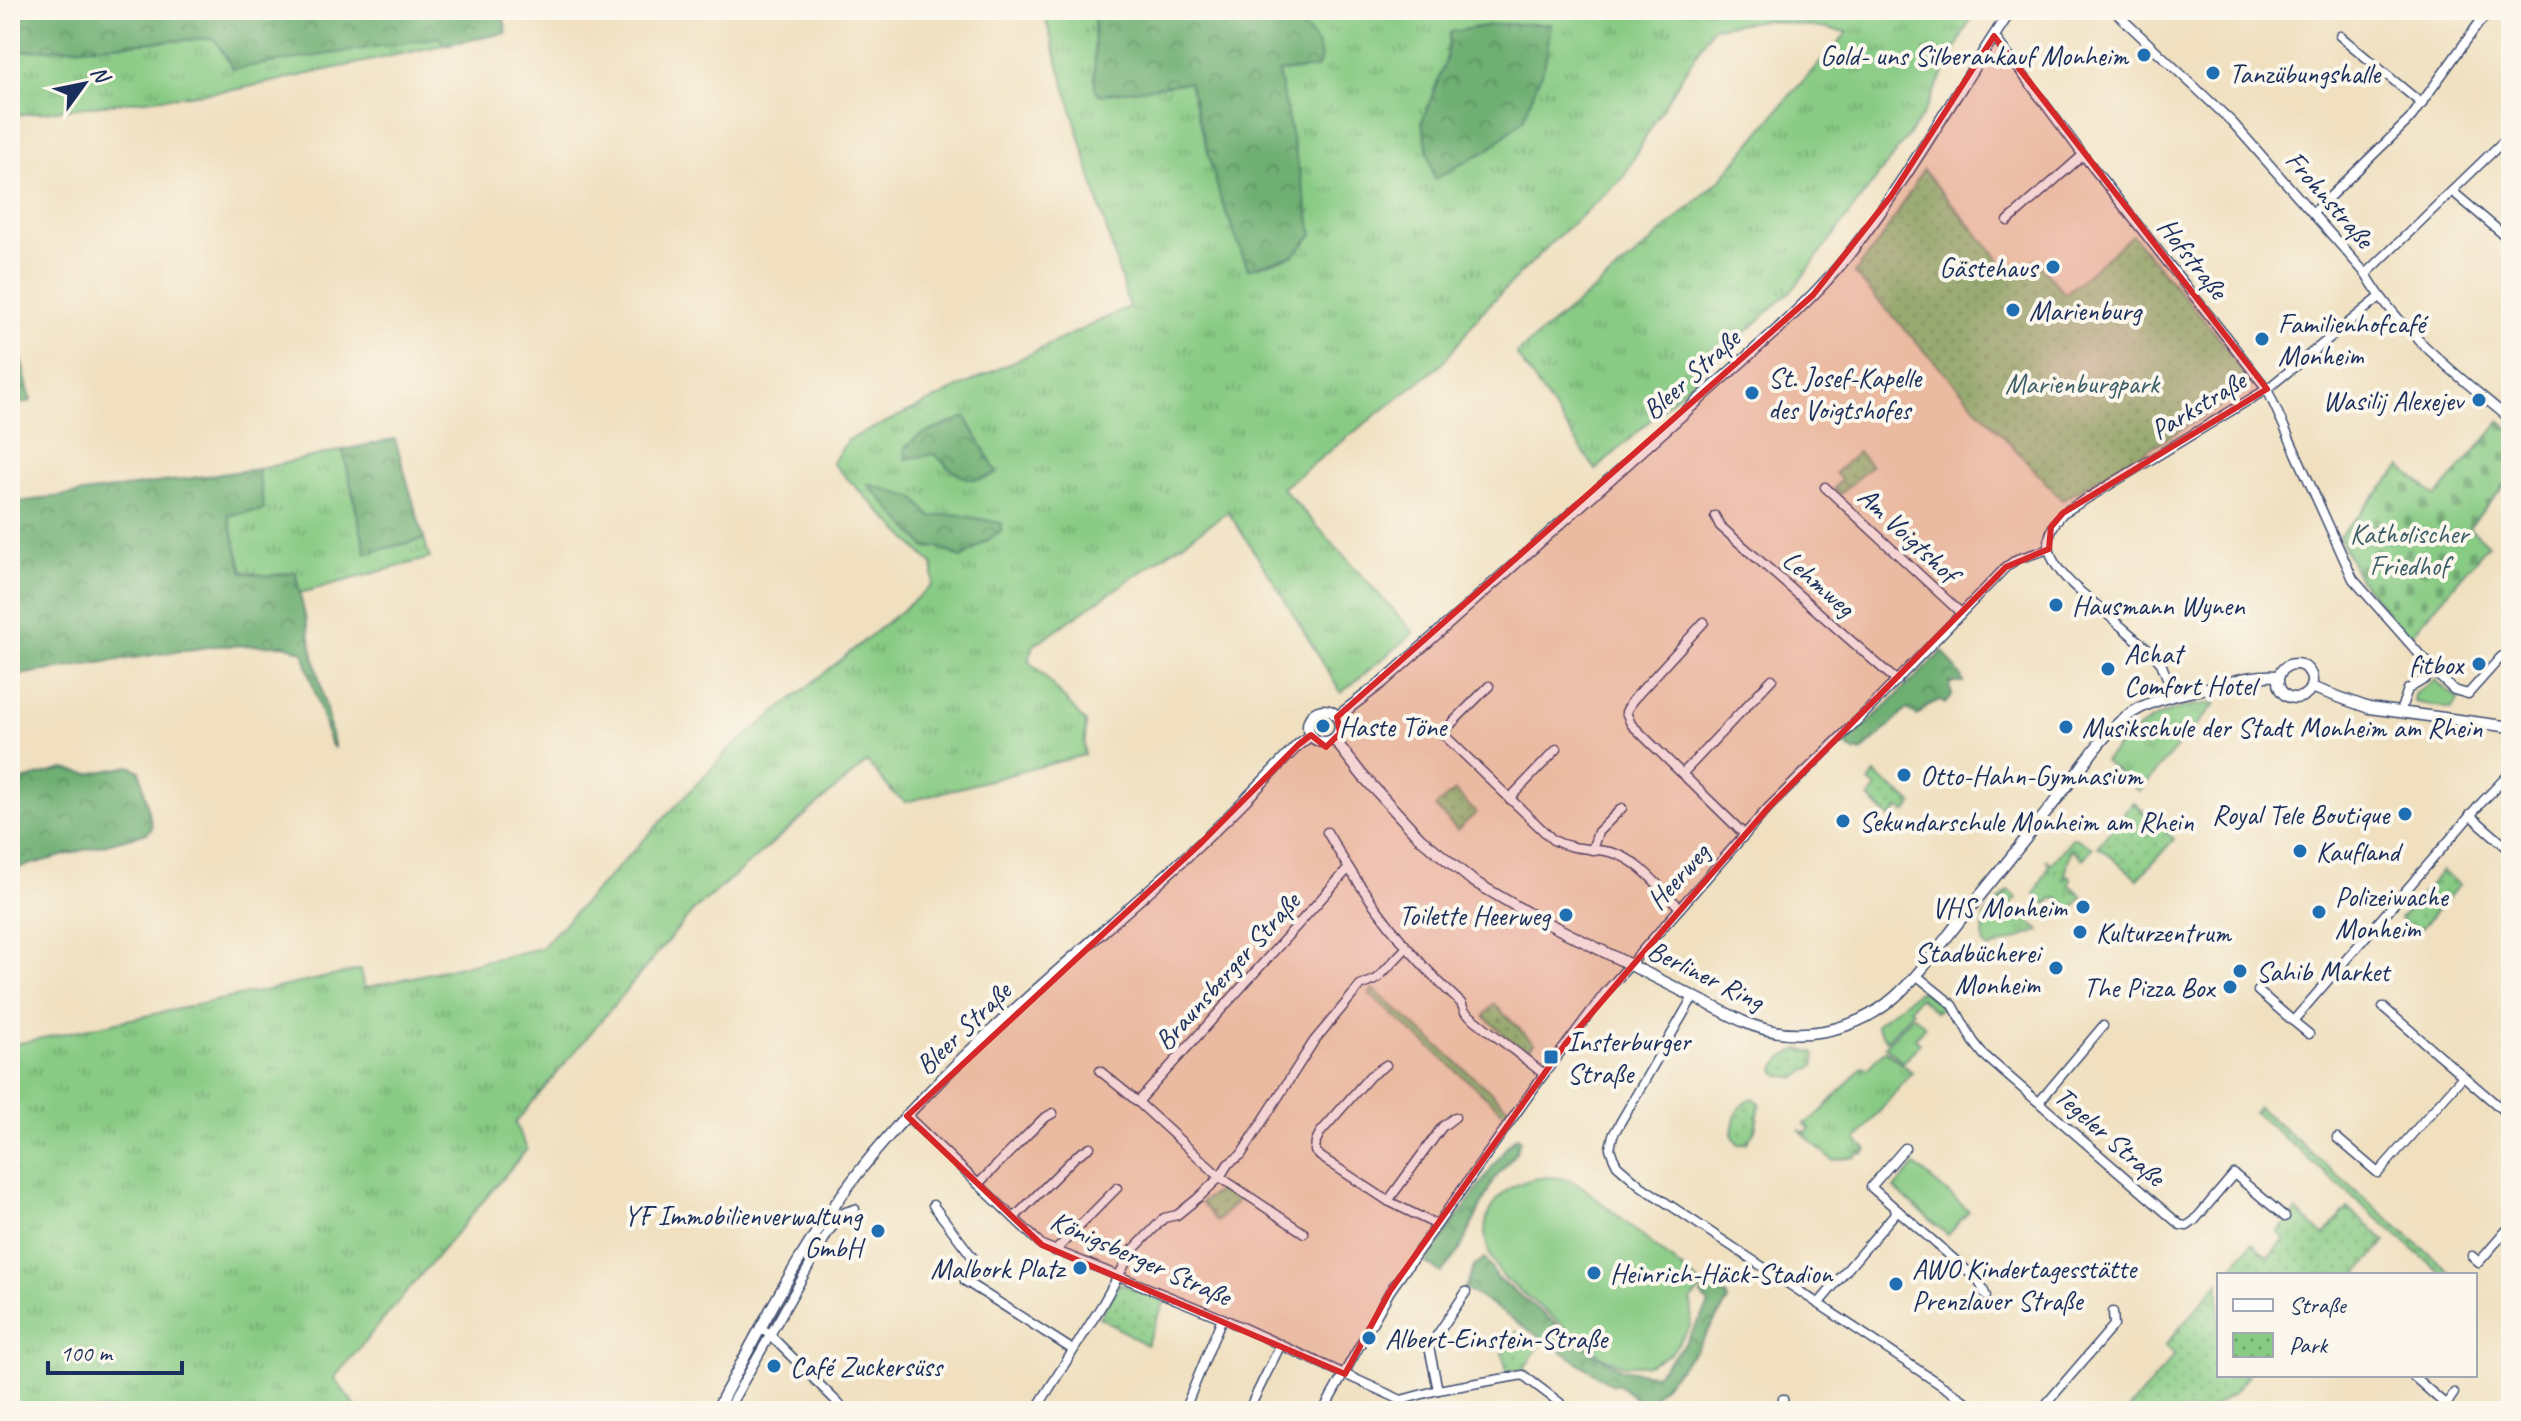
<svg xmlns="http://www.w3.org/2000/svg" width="2521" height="1421" font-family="Caveat,sans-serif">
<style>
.grass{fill:url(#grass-tufts);stroke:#527d71;stroke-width:2}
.forest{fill:url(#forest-crowns);stroke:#446f68;stroke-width:2}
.cemetery{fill:url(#cemetery-stones);stroke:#527d71;stroke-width:2}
.park{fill:url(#park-dots);stroke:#527d71;stroke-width:2}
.pitch{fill:#88cb84;stroke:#527d71;stroke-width:2}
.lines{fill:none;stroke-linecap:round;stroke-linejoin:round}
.minor-casing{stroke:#3b4a6d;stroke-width:11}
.tertiary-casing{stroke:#3b4a6d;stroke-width:13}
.minor{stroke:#fff;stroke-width:8}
.tertiary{stroke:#fff;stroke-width:10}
.marked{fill:#d62828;fill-opacity:0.2;stroke:#d62828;stroke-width:6;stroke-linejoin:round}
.poi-dot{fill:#1f6fb2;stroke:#fbf7ec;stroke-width:3}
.labels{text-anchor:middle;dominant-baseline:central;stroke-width:8;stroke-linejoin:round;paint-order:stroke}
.poi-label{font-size:28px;fill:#1b2f5e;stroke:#fbf7ec;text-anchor:start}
.street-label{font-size:28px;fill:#1b2f5e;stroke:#fbf7ec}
.park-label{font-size:28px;fill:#3c5e69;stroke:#fbf7ec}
</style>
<defs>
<pattern id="grass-tufts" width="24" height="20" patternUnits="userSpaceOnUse" patternTransform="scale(2)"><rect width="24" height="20" fill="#88cb84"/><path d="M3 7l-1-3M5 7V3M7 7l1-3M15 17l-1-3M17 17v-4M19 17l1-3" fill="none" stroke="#6ea56f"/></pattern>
<pattern id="forest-crowns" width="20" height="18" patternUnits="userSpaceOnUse" patternTransform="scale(2)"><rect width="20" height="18" fill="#6eaf72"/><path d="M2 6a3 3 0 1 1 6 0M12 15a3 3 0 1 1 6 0" fill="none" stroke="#5a8f61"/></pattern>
<pattern id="cemetery-stones" width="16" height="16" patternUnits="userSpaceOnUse" patternTransform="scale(2)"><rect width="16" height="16" fill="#88cb84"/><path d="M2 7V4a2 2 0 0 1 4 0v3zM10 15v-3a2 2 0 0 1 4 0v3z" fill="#6ea56f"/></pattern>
<pattern id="park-dots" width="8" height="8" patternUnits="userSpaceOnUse" patternTransform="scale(2)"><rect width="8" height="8" fill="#88cb84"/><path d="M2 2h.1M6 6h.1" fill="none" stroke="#6ea56f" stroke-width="1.8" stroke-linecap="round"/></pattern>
</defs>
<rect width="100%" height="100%" fill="#fbf7ec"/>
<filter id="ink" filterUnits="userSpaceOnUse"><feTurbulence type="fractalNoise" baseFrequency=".0125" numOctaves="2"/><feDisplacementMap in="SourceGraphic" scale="16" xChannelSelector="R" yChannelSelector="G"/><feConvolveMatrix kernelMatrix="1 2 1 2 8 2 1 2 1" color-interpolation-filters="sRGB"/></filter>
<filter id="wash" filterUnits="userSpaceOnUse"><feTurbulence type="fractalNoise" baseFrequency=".006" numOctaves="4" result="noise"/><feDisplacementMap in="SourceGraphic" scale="32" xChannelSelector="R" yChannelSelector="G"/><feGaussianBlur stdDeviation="1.8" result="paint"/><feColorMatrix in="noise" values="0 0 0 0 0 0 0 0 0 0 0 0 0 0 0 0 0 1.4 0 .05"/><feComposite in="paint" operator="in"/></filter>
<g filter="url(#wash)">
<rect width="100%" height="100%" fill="#f0e0c0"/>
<g class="grass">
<path d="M1043,10H1975L1921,118L1795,287L1596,470L1516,354L1641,251L1722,178L1793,92L1848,32L1765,20L1713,27L1654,122L1623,178L1555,239L1482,312L1442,364L1282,488L1414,633L1341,693L1274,582L1228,512L1034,645L1028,661L1041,672L1086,723L1084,755L906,802L894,794L867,762L692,912L515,1123L527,1149L334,1378L359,1411H10V1045L360,970L364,988L541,948L728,751L933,585V565L832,463L848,440L1129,307Z"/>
<path d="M441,37L443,45L239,89L10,116V52L215,38Z"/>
<path d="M343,450L366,553L424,539L430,558L300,593L295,572L269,576L243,572L228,515L264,510L258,469Z"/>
<path d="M2435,680L2459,700L2451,709L2414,702L2415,694Z"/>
<path d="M2216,703L2139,791L2104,761C2137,724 2165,706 2216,703Z"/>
<path d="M2073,837L2093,847L2083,859L2071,849L2064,880L2068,875L2071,877L2070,885L2083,896L2071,910L2058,898L2052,899L2047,904L2043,901L2034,915L2029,911L2034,909L2038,903L2035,894L2049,866L2047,860L2052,863Z"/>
<path d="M2009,891L2017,898L2011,904L2013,916L2018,920L2023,917L2040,931L1988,949L1983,943L1984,917Z"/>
<path d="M1373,989L1510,1109L1507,1115L1369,994Z"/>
<path d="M1918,991L1925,993L1942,1007L1936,1012L1919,997L1910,1008L1913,1011L1887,1040L1876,1025L1878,1023Z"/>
<path d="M1885,1050L1912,1072L1856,1140L1867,1150L1863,1154L1860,1152L1855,1157L1832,1160L1799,1130L1806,1133L1810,1128L1805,1124L1821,1112L1863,1066L1867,1069Z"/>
</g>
<g class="forest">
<path d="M10,10H502L507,33L443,45L440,37L233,69L214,38L10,52Z"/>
<path d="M1094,10H1188L1300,25C1313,34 1327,54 1317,68L1278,72L1313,235L1293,256L1248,269L1220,197L1189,82L1100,95L1095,89Z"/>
<path d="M1497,24H1551L1545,63L1523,120L1488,150L1434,179L1422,121L1446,60L1450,32Z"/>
<path d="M20,354L31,401L10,406V356Z"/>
<path d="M966,417L997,473C966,488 957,474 934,454L906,459L905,448L918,436Z"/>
<path d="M395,439L424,539L366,553L343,450Z"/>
<path d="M258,469L264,510L228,515L243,572L269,576L295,572L335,749L330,743L303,652L285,645L214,646L10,676V503Z"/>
<path d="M868,484L915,498L931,517L955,514L1001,523V531L961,558L939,547L926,548Z"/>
<path d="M1943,651L1961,676L1963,683H1950L1952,695L1945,704L1939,700L1927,706L1918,716L1906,709C1892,726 1877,737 1861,752L1858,750L1855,752L1845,745Z"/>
<path d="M130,766L140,771L152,828L147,833L10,870V783L64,769L89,774Z"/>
<path d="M1517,1136L1520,1140L1516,1152L1493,1181L1460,1250L1441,1273L1426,1263L1507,1146Z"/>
<path d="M1485,1258L1496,1277L1597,1356L1622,1369L1656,1375L1684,1345L1709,1305L1701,1295L1708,1285L1726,1294L1728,1301L1696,1350L1644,1407L1620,1385L1611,1384L1465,1288L1475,1265Z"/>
</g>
<path class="cemetery" d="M2501,421L2511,430V478L2469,527L2488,545L2409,638L2360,580L2339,537L2401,467L2436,497Z"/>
<g class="park">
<path d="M1923,170L2014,277L2035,259L2065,294L2132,235L2250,375L2251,385L2248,390L2062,500L1854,274L1882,238Z"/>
<path d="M1858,452L1871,466L1840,494L1834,489L1841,479L1835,473Z"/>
<path d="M1875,774L1913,804L1906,813L1899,808L1890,818L1869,798L1877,788L1869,782Z"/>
<path d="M1455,791L1476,813L1457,830L1435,807Z"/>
<path d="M2133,802L2174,839L2138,879L2098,846Z"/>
<path d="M2442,871L2459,885L2417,933L2400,919Z"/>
<path d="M1494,1004L1534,1043L1525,1053L1484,1016Z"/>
<path d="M1800,1049L1814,1052L1816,1056L1814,1066L1796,1078L1779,1075L1775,1070C1777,1060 1790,1052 1800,1049Z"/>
<path d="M1753,1098L1760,1104L1755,1130L1747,1143L1738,1145L1732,1134C1734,1118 1736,1105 1753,1098Z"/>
<path d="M2258,1107L2454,1275H2443L2254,1112Z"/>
<path d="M1223,1188L1240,1197L1217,1222L1201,1202Z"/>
<path d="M2348,1208L2386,1241L2356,1275H2225L2252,1243L2268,1257L2285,1239L2278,1232L2297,1211L2324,1236Z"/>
<path d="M2219,1282V1375H2248L2234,1393L2206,1411H2127L2175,1355L2165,1345Z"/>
<path d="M1120,1283L1165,1301L1146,1345L1099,1317Z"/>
<path d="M1516,1331L1539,1346L1523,1370L1507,1371L1502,1353Z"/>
</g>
<g class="pitch">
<path d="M1913,1015L1925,1026L1915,1038L1920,1043L1903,1062L1885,1046Z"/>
<path d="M1915,1165L1969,1211L1948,1235L1894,1189Z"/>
<path d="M1549,1177L1568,1179L1584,1188L1703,1286L1691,1301L1692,1313L1690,1327L1670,1354L1648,1365H1623L1602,1357L1504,1278C1465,1231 1490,1180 1549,1177Z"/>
</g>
</g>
<g filter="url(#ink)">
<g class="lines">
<defs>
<g id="minor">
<path d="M2113,10L2232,122L2366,274C2400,333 2460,377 2511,420"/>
<path d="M1994,36L2083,155L2267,389L2353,579L2420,655L2435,668L2425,679L2408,689L2400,712"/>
<path d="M2340,36L2422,104"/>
<path d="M2507,41L2511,45"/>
<path d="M2452,191L2511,241"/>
<path d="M2313,213L2410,119L2479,23L2492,10"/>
<path d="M2008,221L2083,155"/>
<path d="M2366,274L2511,134"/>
<path d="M1825,487L1961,613"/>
<path d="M1715,516L1720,526L1897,681"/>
<path d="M1704,622L1632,701L1626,712L1631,724L1745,835"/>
<path d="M2433,671L2454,690L2468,694L2501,657L2511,650"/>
<path d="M1489,686L1442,733L1553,840C1572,850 1590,848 1610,852C1638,858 1660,888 1680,908"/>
<path d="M2174,695L2161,663L2152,653C2135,638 2117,623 2100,608C2070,583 2026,552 2063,513L2267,389L2380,297"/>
<path d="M1683,773L1772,679"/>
<path d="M1509,799L1557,749"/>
<path d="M2470,815L2511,851"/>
<path d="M1327,832C1363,895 1407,954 1461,1003L1465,1012L1544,1074"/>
<path d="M1592,850L1598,832L1622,808"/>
<path d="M1916,975L1953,1005L1973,1041L1984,1055L2180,1225L2187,1226L2194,1221L2234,1174L2285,1217"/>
<path d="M2258,991L2293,1021"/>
<path d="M1693,997L1613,1135L1610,1148L1613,1157L1617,1165L1641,1186L1980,1411"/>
<path d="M2383,1007L2511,1117"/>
<path d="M2309,1034L2293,1021L2482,802L2511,772"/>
<path d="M1386,1065L1370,1076L1320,1133L1316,1141L1315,1151L1321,1157L1388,1201L1435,1224"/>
<path d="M1100,1071L1138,1102"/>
<path d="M2039,1102L2103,1026"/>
<path d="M907,1116L1042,1245L1222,1318L1401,1400L1403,1411"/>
<path d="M2337,1138L2378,1173L2463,1076"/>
<path d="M1905,1148L1871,1187L1979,1281L1986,1296"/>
<path d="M978,1184L1043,1119L1053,1113"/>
<path d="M1388,1201L1442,1127L1455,1117"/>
<path d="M933,1205L974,1259L965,1281L1073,1350"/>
<path d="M1014,1218L1076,1156L1090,1147"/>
<path d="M1304,1233L1220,1177L1138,1102L1348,869"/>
<path d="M1055,1251L1117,1188"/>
<path d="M2472,1256L2479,1262L2511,1225"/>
<path d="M1818,1304L1897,1211"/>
<path d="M767,1332L846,1411"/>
<path d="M2412,1375L2445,1404"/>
<path d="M1438,1390L1429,1347L1466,1292"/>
<path d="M1783,1399L1785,1411"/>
<path d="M1401,1400L1438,1390L1523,1375L1560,1403L1562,1411"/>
<path d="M727,1411L829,1231L845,1212L855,1209"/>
<path d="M1035,1411L1102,1305L1133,1250L1164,1218L1177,1215L1198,1198L1220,1177L1228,1164L1241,1155L1314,1041L1360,986L1377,979L1406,948"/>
<path d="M1184,1411L1222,1318"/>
<path d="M1248,1411L1281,1344"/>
<path d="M1323,1411L1390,1291L1544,1074L1605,993L1769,807L1865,713L2006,567L2017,559L2049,549"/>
<path d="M2040,1411L2114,1325L2113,1312"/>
<path d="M2442,1411L2454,1393"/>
</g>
<g id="tertiary">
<circle cx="2295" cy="681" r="17"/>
<path d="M2311,687L2369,708L2511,727"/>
<circle cx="1324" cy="726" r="16"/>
<path d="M1337,717L1384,681L1778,329C1804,304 1831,278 1853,249C1911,174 1958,89 2011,10"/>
<path d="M1334,739L1362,775L1420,838L1473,881L1531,915L1742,1021C1792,1044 1853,1034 1895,997C1923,972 1945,938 1969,909C2003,868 2035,827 2068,785C2086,762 2103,734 2127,716C2151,699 2179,694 2207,688C2232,682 2252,674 2278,676"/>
<path d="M716,1411C766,1317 815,1220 886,1139C980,1030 1096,942 1200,844C1234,813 1266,778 1298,745L1311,735"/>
</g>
</defs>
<use href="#minor" class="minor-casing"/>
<use href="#tertiary" class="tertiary-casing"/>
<use href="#minor" class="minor"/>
<use href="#tertiary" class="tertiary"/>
</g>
</g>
<path class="marked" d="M1994,36L2267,389L2063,513L2051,527L2049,549L2006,567L1769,807L1566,1043L1390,1291L1345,1374L1042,1245L907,1116L1201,843L1298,745L1311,735L1326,747L1340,733L1337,717L1813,295L1891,196Z"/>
<g class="poi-dot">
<circle cx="2144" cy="55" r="8"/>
<circle cx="2213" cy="73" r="8"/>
<circle cx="2053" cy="267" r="8"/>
<circle cx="2013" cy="310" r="8"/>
<circle cx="2262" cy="339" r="8"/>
<circle cx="1752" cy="393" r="8"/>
<circle cx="2479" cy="400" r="8"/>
<circle cx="2056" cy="605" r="8"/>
<circle cx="2479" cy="664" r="8"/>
<circle cx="2108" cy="669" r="8"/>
<circle cx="1323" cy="726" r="8"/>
<circle cx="2066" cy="727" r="8"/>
<circle cx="1904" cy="775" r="8"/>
<circle cx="2405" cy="814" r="8"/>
<circle cx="1843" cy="821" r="8"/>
<circle cx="2300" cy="851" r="8"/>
<circle cx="2083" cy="907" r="8"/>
<circle cx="2319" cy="912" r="8"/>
<circle cx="1566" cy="915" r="8"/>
<circle cx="2080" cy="932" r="8"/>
<circle cx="2056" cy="968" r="8"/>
<circle cx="2240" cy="971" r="8"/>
<circle cx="2230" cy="987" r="8"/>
<rect x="1543" y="1049" width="16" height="16" rx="4"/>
<circle cx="878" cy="1231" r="8"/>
<circle cx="1080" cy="1268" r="8"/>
<circle cx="1594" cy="1273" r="8"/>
<circle cx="1896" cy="1284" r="8"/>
<circle cx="1369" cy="1338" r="8"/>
<circle cx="774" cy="1366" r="8"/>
</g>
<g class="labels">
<g class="poi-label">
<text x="2128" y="55" text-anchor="end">Gold- uns Silberankauf Monheim</text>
<text x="2229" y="73">Tanzübungshalle</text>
<text x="2037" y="267" text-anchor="end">Gästehaus</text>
<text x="2029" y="310">Marienburg</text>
<text x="2278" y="323">Familienhofcafé<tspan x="2278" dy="32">Monheim</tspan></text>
<text x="1768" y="377">St. Josef-Kapelle<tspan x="1768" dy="32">des Voigtshofes</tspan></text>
<text x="2463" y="400" text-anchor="end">Wasilij Alexejev</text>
<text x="2072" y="605">Hausmann Wynen</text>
<text x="2124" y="653">Achat<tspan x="2124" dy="32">Comfort Hotel</tspan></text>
<text x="2463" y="664" text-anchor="end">fitbox</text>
<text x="1339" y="726">Haste Töne</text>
<text x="2082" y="727">Musikschule der Stadt Monheim am Rhein</text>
<text x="1920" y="775">Otto-Hahn-Gymnasium</text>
<text x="2389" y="814" text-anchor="end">Royal Tele Boutique</text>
<text x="1859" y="821">Sekundarschule Monheim am Rhein</text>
<text x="2316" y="851">Kaufland</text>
<text x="2335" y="896">Polizeiwache<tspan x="2335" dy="32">Monheim</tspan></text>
<text x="2067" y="907" text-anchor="end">VHS Monheim</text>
<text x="1550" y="915" text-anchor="end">Toilette Heerweg</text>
<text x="2096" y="932">Kulturzentrum</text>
<text x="2040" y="952" text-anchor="end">Stadbücherei<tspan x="2040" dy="32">Monheim</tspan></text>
<text x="2256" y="971">Sahib Market</text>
<text x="2214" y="987" text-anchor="end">The Pizza Box</text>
<text x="1567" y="1041">Insterburger<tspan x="1567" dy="32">Straße</tspan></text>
<text x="862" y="1215" text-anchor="end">YF Immobilienverwaltung<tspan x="862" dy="32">GmbH</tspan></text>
<text x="1064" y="1268" text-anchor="end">Malbork Platz</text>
<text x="1912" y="1268">AWO Kindertagesstätte<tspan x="1912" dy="32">Prenzlauer Straße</tspan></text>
<text x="1610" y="1273">Heinrich-Häck-Stadion</text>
<text x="1385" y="1338">Albert-Einstein-Straße</text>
<text x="790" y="1366">Café Zuckersüss</text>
</g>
<g class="street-label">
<text transform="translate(2330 199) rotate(49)">Frohnstraße</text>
<text transform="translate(2193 258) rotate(52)">Hofstraße</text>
<text transform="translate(1691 374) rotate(-42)">Bleer Straße</text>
<text transform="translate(2198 405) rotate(-31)">Parkstraße</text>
<text transform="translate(1908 534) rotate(43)">Am Voigtshof</text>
<text transform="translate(1819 583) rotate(41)">Lehmweg</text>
<text transform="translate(1678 876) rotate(-48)">Heerweg</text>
<text transform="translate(1227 971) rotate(-48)">Braunsberger Straße</text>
<text transform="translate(1706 975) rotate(26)">Berliner Ring</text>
<text transform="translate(963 1028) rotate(-44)">Bleer Straße</text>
<text transform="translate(2110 1136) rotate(41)">Tegeler Straße</text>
<text transform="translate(1141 1258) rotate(24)">Königsberger Straße</text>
</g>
<g class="park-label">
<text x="2082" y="383">Marienburgpark</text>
<text x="2409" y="533">Katholischer<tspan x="2409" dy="32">Friedhof</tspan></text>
</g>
</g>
<rect width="2521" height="1421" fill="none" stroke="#fbf7ec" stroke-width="40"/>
<rect x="2217" y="1273" width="260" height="104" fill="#fbf7ec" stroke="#a1a7b3" stroke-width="2"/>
<rect x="2233" y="1299" width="40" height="12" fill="#ffffff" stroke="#a1a7b3" stroke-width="2"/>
<text x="2289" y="1313" font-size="24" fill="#1b2f5e">Straße</text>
<rect x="2233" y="1333" width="40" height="24" fill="url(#park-dots)" stroke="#a1a7b3" stroke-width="2"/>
<text x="2289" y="1353" font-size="24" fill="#1b2f5e">Park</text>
<g transform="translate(84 84) rotate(57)" stroke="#fbf7ec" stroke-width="6" paint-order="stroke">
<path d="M0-6L14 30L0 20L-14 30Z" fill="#1b2f5e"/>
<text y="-12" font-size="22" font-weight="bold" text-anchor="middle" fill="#1b2f5e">N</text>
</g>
<path d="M48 1361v12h134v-12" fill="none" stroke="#1b2f5e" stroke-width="4"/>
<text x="60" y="1361" font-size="24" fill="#1b2f5e" stroke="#fbf7ec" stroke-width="6" paint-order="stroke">100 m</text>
</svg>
